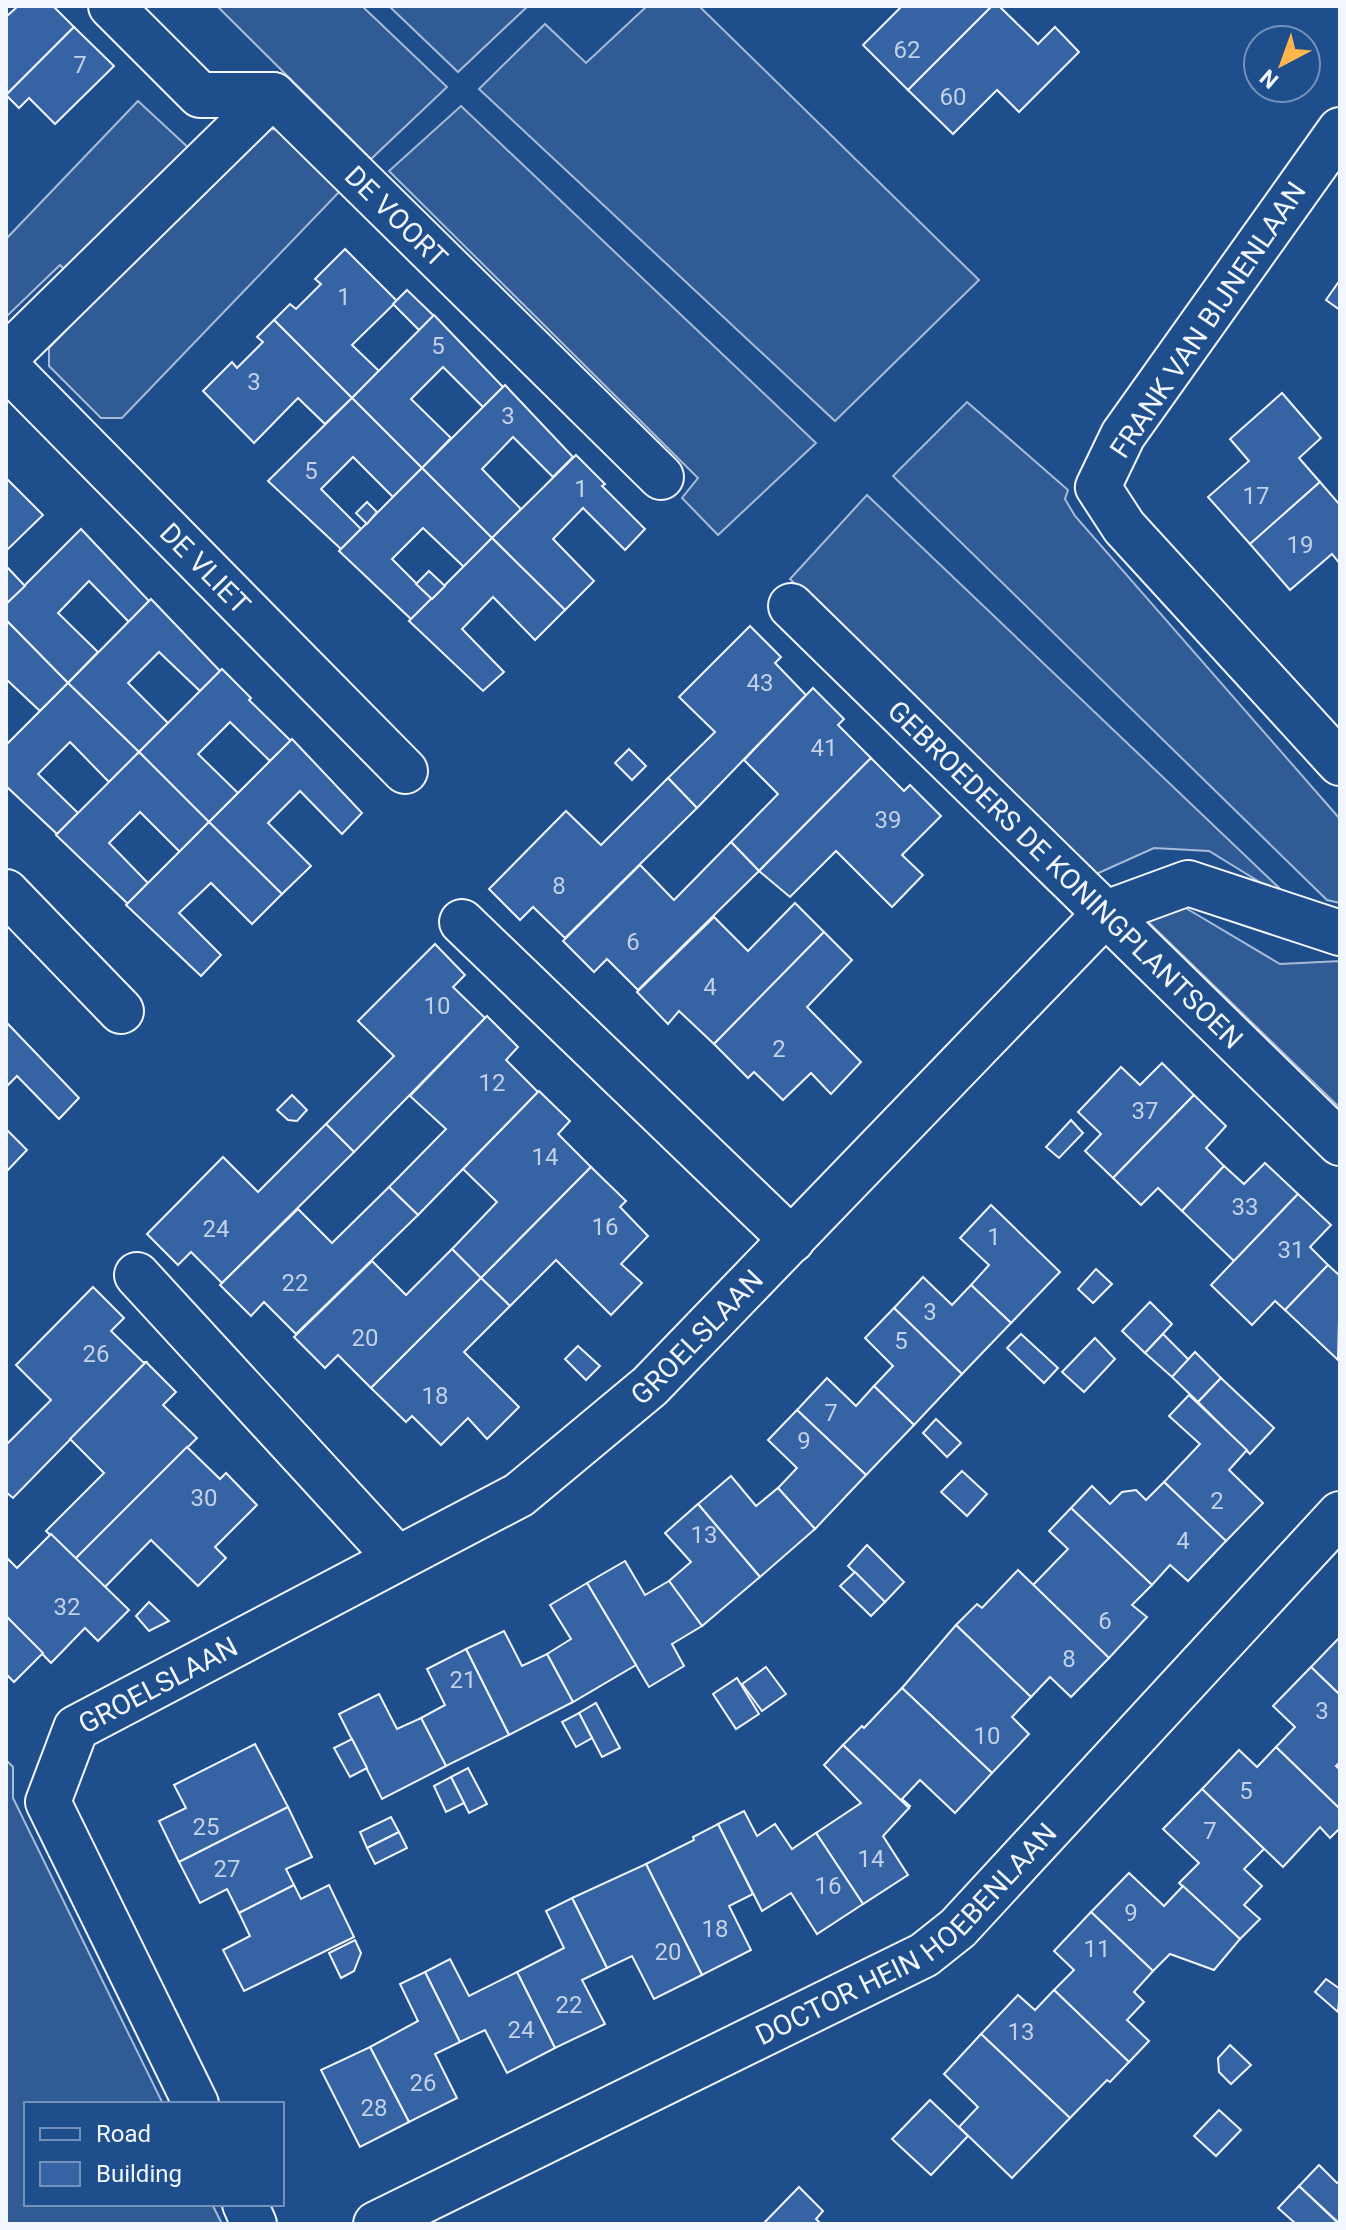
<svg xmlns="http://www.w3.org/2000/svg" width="1346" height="2230" font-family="Roboto,sans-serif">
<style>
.built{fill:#305b95;stroke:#a8bbd7;stroke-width:2}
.building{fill:#3563a3;stroke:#f2f6ff;stroke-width:2}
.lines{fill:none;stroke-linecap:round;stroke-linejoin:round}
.minor-casing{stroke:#f2f6ff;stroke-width:48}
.minor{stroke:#1f4e8c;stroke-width:44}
.labels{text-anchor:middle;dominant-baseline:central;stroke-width:6;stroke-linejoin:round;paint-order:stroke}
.number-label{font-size:24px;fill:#c3d1e8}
.street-label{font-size:28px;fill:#f2f6ff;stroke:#1f4e8c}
</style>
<rect width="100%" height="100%" fill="#1f4e8c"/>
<g class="built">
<path d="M217,6H362L447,87L371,159Z"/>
<path d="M389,6H528L458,72Z"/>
<path d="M647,6H699L979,280L835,421L479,89L545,24L586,63Z"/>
<path d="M138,101L218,175L266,128L284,131L342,189L122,418H101L49,366V348L95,300L60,265L6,317V239Z"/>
<path d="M461,106L816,443L718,535L682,498L698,478L389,171Z"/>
<path d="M967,402L1068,490L1065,499L1075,516L1340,819V903L1327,900L893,476Z"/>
<path d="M867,495L1297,905L1209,851L1154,848L1094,875L790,579Z"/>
<path d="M1184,907L1280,964L1340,961V1108L1140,914Z"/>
<path d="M6,1760L13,1767V1798L163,2104H26V2204H212L222,2224H6Z"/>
</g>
<g class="building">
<path d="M18,6H53L74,27L6,95V17Z"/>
<path d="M902,6H992L908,90L863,45Z"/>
<path d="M992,6H999L1038,44L1055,27L1079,52L1019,112L997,90L953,134L908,90Z"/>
<path d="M74,27L114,66L55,124L29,98L19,108L6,95Z"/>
<path d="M345,249L397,301L352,345L379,371L352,398L274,320L290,304L296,309L321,284L315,279Z"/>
<path d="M1340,280V310L1326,300Z"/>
<path d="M407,290L434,316L419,330L393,304Z"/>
<path d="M434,315L503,387L483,407L443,367L411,399L451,438L422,468L352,398Z"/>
<path d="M274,320L352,398L325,424L298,398L254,443L203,391L232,362L237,368L263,342L257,337Z"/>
<path d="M505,385L573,457L553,477L513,437L482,469L521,509L492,538L422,468Z"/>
<path d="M1282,393L1321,438L1299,458L1320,482L1250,544L1208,497L1249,461L1230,439Z"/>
<path d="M352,398L422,468L393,497L353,457L321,489L361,529L341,549L268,481Z"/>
<path d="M576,455L605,484L602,486L645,529L625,550L583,508L553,539L594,581L565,610L492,538Z"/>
<path d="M422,468L492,538L464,567L423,528L392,559L432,599L411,619L339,551Z"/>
<path d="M6,478L43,515L6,551Z"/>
<path d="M1320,482L1340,505V564L1332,554L1290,590L1250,544Z"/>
<path d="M367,502L377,512L367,524L356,513Z"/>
<path d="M81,529L149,601L129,622L89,581L58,613L98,652L68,683L6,620V604Z"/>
<path d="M492,538L565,610L535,640L493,597L462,629L504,672L483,691L409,621Z"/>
<path d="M6,566L25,586L6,604Z"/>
<path d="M429,571L445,586L432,599L416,584Z"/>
<path d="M151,599L220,671L200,691L159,652L128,683L168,723L139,752L68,683Z"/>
<path d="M6,620L68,683L40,711L6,679Z"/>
<path d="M750,626L781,657L775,663L806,695L697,808L668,778L715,732L679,697Z"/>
<path d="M222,669L251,698L249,700L291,741L270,761L230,722L198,754L238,793L209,822L139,752Z"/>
<path d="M68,683L139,752L109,782L70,742L38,774L78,813L57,834L6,786V745Z"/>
<path d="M813,688L844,719L838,725L871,758L759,871L731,842L778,794L744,760Z"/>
<path d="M292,739L362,813L342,834L300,791L268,823L311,866L282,894L209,822Z"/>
<path d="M629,749L646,766L632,780L615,763Z"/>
<path d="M139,752L209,822L180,852L140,812L109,843L148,883L128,904L56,835Z"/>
<path d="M871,758L904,791L910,785L941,816L902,855L923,875L892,907L836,851L790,897L759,871Z"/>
<path d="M668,778L697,808L565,938L533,907L520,920L489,889L566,811L601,845Z"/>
<path d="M209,822L282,894L252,924L211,883L179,913L221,955L201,976L126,905Z"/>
<path d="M731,842L759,871L638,990L607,959L594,972L563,941L640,865L674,900Z"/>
<path d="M795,903L824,932L714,1044L679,1011L668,1024L637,992L714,917L748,951Z"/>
<path d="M824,932L852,960L807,1007L861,1062L831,1094L811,1073L783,1100L754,1072L748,1078L714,1044Z"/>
<path d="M435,944L465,975L453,987L485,1018L354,1152L326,1124L394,1056L358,1021Z"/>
<path d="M487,1016L518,1047L506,1060L538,1092L418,1215L389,1187L446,1129L410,1096Z"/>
<path d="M8,1024L79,1098L59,1119L17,1076L6,1087V1026Z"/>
<path d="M1162,1063L1194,1095L1113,1178L1085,1151L1101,1134L1078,1112L1121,1067L1140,1085Z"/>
<path d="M539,1091L570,1121L558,1134L591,1167L481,1278L452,1249L497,1202L463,1169Z"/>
<path d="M292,1095L307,1110L297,1121L288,1120L277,1110Z"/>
<path d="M1194,1095L1226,1126L1206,1148L1224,1166L1182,1211L1158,1188L1141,1205L1113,1178Z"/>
<path d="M1071,1120L1083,1133L1059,1158L1046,1147Z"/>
<path d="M326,1124L354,1152L222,1283L191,1252L178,1265L147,1234L223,1157L258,1192Z"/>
<path d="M6,1129L27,1150L6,1172Z"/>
<path d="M1265,1163L1298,1194L1234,1261L1182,1211L1224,1166L1244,1184Z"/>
<path d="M591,1167L626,1201L620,1207L648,1236L621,1264L642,1283L611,1315L556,1260L510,1306L481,1278Z"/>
<path d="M389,1187L418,1215L296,1334L264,1302L251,1316L220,1285L298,1209L332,1243Z"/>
<path d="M1298,1194L1331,1225L1310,1247L1328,1265L1285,1310L1275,1301L1252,1325L1211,1285Z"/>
<path d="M991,1205L1060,1272L1011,1323L971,1285L989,1265L960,1238Z"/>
<path d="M452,1249L481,1278L371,1388L338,1355L325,1368L294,1337L372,1261L406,1295Z"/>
<path d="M1328,1265L1340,1276L1338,1360L1285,1310Z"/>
<path d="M1096,1269L1112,1284L1093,1303L1078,1289Z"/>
<path d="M923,1277L952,1305L971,1285L1011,1323L962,1374L894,1308Z"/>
<path d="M481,1278L510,1306L464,1352L519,1407L487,1439L468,1418L441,1445L412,1416L406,1422L371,1388Z"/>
<path d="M93,1287L124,1318L111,1331L143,1362H146L13,1498L6,1492V1445L51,1400L16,1365Z"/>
<path d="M1150,1302L1172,1324L1145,1353L1122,1331Z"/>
<path d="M894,1308L962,1374L914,1425L874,1386L893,1366L865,1338Z"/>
<path d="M1021,1334L1058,1368L1044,1383L1007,1348Z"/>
<path d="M1163,1334L1189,1360L1172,1377L1145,1353Z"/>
<path d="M1095,1338L1115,1359L1084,1392L1062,1372Z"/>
<path d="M578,1346L600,1366L586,1380L565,1359Z"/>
<path d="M1195,1352L1221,1378L1198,1402L1172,1377Z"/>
<path d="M146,1362L176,1392L163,1405L197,1438L75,1559L46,1531L104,1473L70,1439Z"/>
<path d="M827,1378L856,1406L874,1386L914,1425L866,1475L797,1410Z"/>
<path d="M1221,1378L1274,1428L1250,1454L1198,1402Z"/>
<path d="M1189,1395L1247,1450L1229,1470L1263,1503L1226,1541L1164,1482L1200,1444L1169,1416Z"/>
<path d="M797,1410L866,1475L815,1529L778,1488L797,1468L768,1440Z"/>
<path d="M936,1419L961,1443L947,1457L923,1433Z"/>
<path d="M187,1447L220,1479L226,1473L257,1505L215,1547L226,1558L198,1586L151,1540L104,1588L75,1559Z"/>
<path d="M962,1471L987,1494L967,1516L941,1492Z"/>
<path d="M731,1476L756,1506L778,1488L815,1529L760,1577L698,1504Z"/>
<path d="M1164,1482L1226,1541L1188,1581L1170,1565L1152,1585L1071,1508L1092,1486L1110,1504L1122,1492L1136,1490L1146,1500Z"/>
<path d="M698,1504L760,1577L702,1626L669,1581L691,1562L665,1533Z"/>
<path d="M1071,1508L1152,1585L1132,1605L1147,1617L1109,1658L1033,1585L1068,1549L1049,1531Z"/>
<path d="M51,1534L129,1610L98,1641L85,1628L51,1663L6,1616V1557L17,1568Z"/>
<path d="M867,1545L904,1582L885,1602L848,1566Z"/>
<path d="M625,1561L645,1595L669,1581L702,1626L672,1644L684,1666L649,1687L587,1583Z"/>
<path d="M1018,1570L1109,1658L1071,1697L1050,1677L1031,1697L956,1625L977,1604L982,1608Z"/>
<path d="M855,1572L885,1602L871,1616L840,1586Z"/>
<path d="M587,1583L636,1665L573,1702L547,1654L571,1639L550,1605Z"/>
<path d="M149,1602L169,1621L149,1631L136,1616Z"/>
<path d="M6,1616L43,1653L14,1682L6,1674Z"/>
<path d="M956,1625L1031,1697L1012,1717L1029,1734L992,1773L902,1688Z"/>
<path d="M504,1631L522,1666L547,1654L573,1702L509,1735L466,1649Z"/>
<path d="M1340,1637V1695L1311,1667Z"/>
<path d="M466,1649L509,1735L446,1766L421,1718L445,1705L427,1669Z"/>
<path d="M766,1667L786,1694L762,1711L742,1684Z"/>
<path d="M1311,1667L1340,1695V1762L1336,1766L1340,1770V1809L1276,1747L1295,1727L1273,1706Z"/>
<path d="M737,1678L759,1714L736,1729L713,1694Z"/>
<path d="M902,1688L992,1773L955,1813L920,1780L902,1799L910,1806L909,1808L843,1745L862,1726L864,1728Z"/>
<path d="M379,1694L397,1729L421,1718L446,1766L382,1799L339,1714Z"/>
<path d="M596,1703L620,1748L602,1757L579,1713Z"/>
<path d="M579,1713L592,1738L576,1747L562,1722Z"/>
<path d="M352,1739L367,1768L350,1777L334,1748Z"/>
<path d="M255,1744L288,1807L179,1862L159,1821L186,1808L174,1785Z"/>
<path d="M843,1745L909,1808L883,1836L908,1875L863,1904L816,1833L861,1803L824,1765Z"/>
<path d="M1276,1747L1340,1809V1828L1330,1838L1320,1827L1283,1867L1202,1789L1239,1750L1257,1767Z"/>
<path d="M468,1768L487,1804L469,1813L451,1777Z"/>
<path d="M451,1777L464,1803L446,1812L434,1786Z"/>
<path d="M1202,1789L1264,1849L1244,1869L1262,1886L1244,1905L1260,1919L1240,1939L1179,1883L1199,1863L1163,1829Z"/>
<path d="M288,1807L312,1857L286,1869L294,1885L239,1913L227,1889L200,1903L179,1862Z"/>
<path d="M744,1811L757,1836L775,1824L792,1849L816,1833L863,1904L817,1934L791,1893L762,1911L718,1824Z"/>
<path d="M391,1817L399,1832L367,1848L360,1832Z"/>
<path d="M718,1824L753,1894L729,1906L751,1950L702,1975L646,1864L694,1840L693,1837Z"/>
<path d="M399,1832L407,1848L375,1864L367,1848Z"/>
<path d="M646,1864L702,1975L654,1999L632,1956L607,1968L572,1898Z"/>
<path d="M1129,1873L1164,1906L1183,1886L1240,1939L1214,1970L1170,1954L1153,1971L1091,1912Z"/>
<path d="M294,1885L301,1899L329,1885L354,1937L244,1991L223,1950L250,1936L239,1913Z"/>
<path d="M572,1898L607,1968L582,1980L605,2024L555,2048L517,1972L564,1948L546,1911Z"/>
<path d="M1091,1912L1153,1971L1134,1992L1144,2002L1127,2020L1149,2041L1129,2062L1054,1990L1074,1970L1054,1951Z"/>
<path d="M355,1940L361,1953L354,1971L341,1978L329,1953Z"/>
<path d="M450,1959L469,1996L517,1972L555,2048L507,2073L485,2030L460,2042L425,1972Z"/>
<path d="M425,1972L460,2042L435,2054L457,2098L409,2122L370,2047L418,2021L400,1984Z"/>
<path d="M1326,1979L1340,1989L1338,2012L1315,1992Z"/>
<path d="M1054,1990L1129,2062L1110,2082L1107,2080L1070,2118L981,2034L1018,1995L1035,2010Z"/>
<path d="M981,2034L1070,2118L1012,2178L959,2127L978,2107L944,2074Z"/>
<path d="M1230,2045L1251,2065L1231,2084L1219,2072L1218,2058Z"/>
<path d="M370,2047L409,2122L360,2147L321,2070Z"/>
<path d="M930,2100L968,2136L931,2175L892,2139Z"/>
<path d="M1219,2110L1241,2130L1216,2156L1194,2136Z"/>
<path d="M1319,2165L1337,2183L1340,2181V2224L1299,2186Z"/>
<path d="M1299,2186L1339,2224H1296L1278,2208Z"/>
<path d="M799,2187L823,2211L816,2219L821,2224H763Z"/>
</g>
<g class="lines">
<defs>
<g id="minor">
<path id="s1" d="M111,6L200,95H273L661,477"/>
<path d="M1340,130L1123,435L1098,487L1124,527L1340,763"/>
<path d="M6,357L273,95"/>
<path id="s2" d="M6,366L405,771"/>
<path id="s3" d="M791,606L1340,1143"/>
<path d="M6,892L121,1011"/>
<path d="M462,922L792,1240"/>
<path d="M137,1275L397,1558"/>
<path id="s4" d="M196,2104L48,1802L76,1728L519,1495L650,1386L1106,913L1188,883L1340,933"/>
<path d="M245,2204L254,2224"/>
<path id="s5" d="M376,2224L924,1955L958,1928L1340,1514"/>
</g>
</defs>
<use href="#minor" class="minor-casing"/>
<use href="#minor" class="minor"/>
</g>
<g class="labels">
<g class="number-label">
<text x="907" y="50">62</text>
<text x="80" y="65">7</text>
<text x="953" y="97">60</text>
<text x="344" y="297">1</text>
<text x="438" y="346">5</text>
<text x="254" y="382">3</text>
<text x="508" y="416">3</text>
<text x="311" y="471">5</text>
<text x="581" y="489">1</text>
<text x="1256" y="496">17</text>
<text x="1300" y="545">19</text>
<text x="760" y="683">43</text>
<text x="824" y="748">41</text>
<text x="888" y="820">39</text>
<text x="559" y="886">8</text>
<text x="633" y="942">6</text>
<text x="710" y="987">4</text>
<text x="437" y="1006">10</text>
<text x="779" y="1049">2</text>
<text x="492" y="1083">12</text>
<text x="1145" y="1111">37</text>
<text x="545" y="1157">14</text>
<text x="1245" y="1207">33</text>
<text x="605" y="1227">16</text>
<text x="216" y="1229">24</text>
<text x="994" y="1237">1</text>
<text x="1291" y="1250">31</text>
<text x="295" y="1283">22</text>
<text x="930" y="1312">3</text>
<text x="365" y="1338">20</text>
<text x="901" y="1341">5</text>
<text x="96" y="1354">26</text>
<text x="435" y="1396">18</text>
<text x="831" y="1413">7</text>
<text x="804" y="1441">9</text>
<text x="204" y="1498">30</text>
<text x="1217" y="1501">2</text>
<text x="704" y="1535">13</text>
<text x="1183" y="1541">4</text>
<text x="67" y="1607">32</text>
<text x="1105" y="1621">6</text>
<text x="1069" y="1659">8</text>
<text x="463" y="1680">21</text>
<text x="1322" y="1711">3</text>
<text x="987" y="1736">10</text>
<text x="1246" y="1791">5</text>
<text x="206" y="1827">25</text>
<text x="1210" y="1831">7</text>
<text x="871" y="1859">14</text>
<text x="227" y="1869">27</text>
<text x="828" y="1886">16</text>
<text x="1131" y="1913">9</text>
<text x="715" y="1929">18</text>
<text x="1097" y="1949">11</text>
<text x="668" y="1952">20</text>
<text x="569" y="2005">22</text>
<text x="521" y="2030">24</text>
<text x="1021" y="2032">13</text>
<text x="423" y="2083">26</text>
<text x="374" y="2108">28</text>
</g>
<g class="street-label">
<text stroke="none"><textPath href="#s1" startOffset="372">DE VOORT</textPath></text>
<text transform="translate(1208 320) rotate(-56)">FRANK VAN BIJNENLAAN</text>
<text stroke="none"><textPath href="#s2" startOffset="284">DE VLIET</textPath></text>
<text stroke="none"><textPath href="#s3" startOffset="384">GEBROEDERS DE KONINGPLANTSOEN</textPath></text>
<text stroke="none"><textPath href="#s4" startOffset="1154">GROELSLAAN</textPath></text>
<text stroke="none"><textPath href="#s4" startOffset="508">GROELSLAAN</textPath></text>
<text stroke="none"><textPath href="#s5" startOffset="608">DOCTOR HEIN HOEBENLAAN</textPath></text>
</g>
</g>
<rect width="1346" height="2230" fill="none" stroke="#f2f6ff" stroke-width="16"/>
<rect x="24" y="2102" width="260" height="104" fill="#1f4e8c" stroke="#7391ba" stroke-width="2"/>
<rect x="40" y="2128" width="40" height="12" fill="#1f4e8c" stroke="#7391ba" stroke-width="2"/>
<text x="96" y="2142" font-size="24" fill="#f2f6ff">Road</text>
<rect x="40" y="2162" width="40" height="24" fill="#3563a3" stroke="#7391ba" stroke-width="2"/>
<text x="96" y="2182" font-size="24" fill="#f2f6ff">Building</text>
<g transform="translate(1282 64) rotate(221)"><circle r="38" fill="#1f4e8c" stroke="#7391ba" stroke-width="2"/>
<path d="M0-6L14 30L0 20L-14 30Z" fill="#ffb74d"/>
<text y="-12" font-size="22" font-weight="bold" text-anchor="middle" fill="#f2f6ff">N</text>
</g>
</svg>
